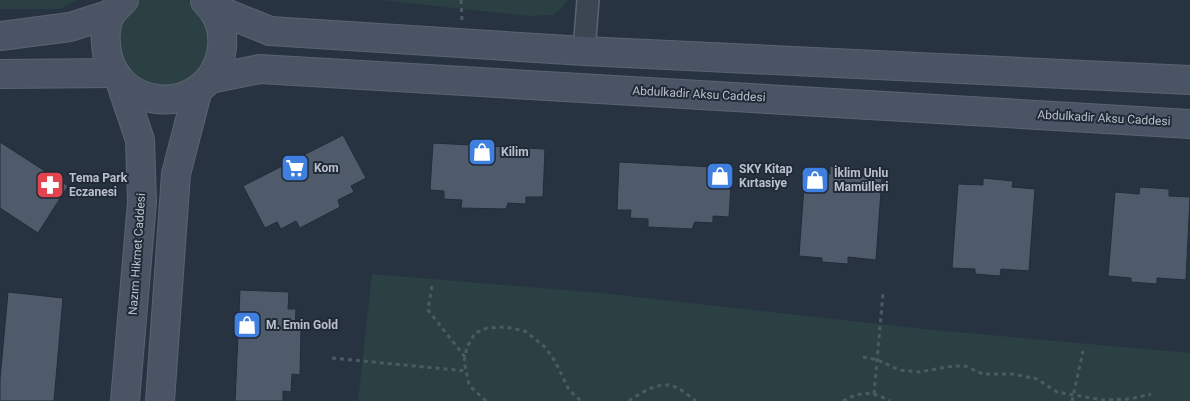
<svg xmlns="http://www.w3.org/2000/svg" width="1190" height="401" font-family="Roboto,sans-serif">
<style>
.green{fill:#2a4043}
.building{fill:#4f5a6b;stroke:#232c39}
.lines{fill:none;stroke-linecap:round;stroke-linejoin:round}
.minor-casing{stroke:#5b636f;stroke-width:24}
.secondary-casing{stroke:#5b636f;stroke-width:30}
.path{stroke:#495d60;stroke-width:3;stroke-dasharray:4 4;stroke-linecap:butt}
.minor{stroke:#3c4552;stroke-width:21}
.secondary{stroke:#4b5465;stroke-width:28}
.labels{text-anchor:middle;dominant-baseline:central;stroke-width:4;stroke-linejoin:round;paint-order:stroke}
.street-label{font-size:12px;fill:#bac0cc;stroke:#212a37}
.poi-label{font-size:12px;font-weight:bold;fill:#bac0cc;stroke:#212a37;text-anchor:start}
</style>
<rect width="100%" height="100%" fill="#283342"/>
<g class="green">
<path d="M0,0H76L60,9H0Z"/>
<path d="M140,0H188C198,6 207,19 209,31C210,40 211,49 207,57C196,85 161,95 137,78C131,73 125,68 122,61C119,55 120,47 119,42C117,23 123,10 140,0Z"/>
<path d="M381,0H567V2L554,15L528,16Z"/>
<path d="M372,274L601,293L933,330L1190,353V401H358Z"/>
</g>
<g class="building">
<path d="M343,135L366,178L351,186L354,192L338,200L340,207L300,228L296,221L281,229L277,222L265,228L243,186Z"/>
<path d="M0,142L68,186L38,233L0,208Z"/>
<path d="M433,143L545,149L543,197H526V204L508,203L506,209L461,208L462,200L444,199V191L430,190Z"/>
<path d="M619,162L732,168L729,217L713,216V223L695,222L692,229L648,227V219L630,218L631,210H617Z"/>
<path d="M830,166L860,169V176L882,177L876,260L848,257V264L822,262V258L799,256L805,172L830,174Z"/>
<path d="M983,178L1013,181L1012,187L1035,189L1029,271L1001,269L1000,276L975,274V269L952,268L958,184L983,185Z"/>
<path d="M1140,187L1169,189V196L1190,197L1186,280L1157,278V284L1131,282V278L1108,276L1115,192L1139,194Z"/>
<path d="M240,290L289,292L288,309H296L295,328L301,330L300,375L292,374L291,392L283,391V401H235Z"/>
<path d="M8,292L63,298L54,401H0V379Z"/>
</g>
<g class="lines">
<defs>
<path id="minor" d="M584,51L588,0"/>
<g id="secondary">
<path d="M124,0C120,4 114,9 111,14C106,22 105,35 106,44C110,112 206,120 221,54C225,34 220,15 205,1"/>
<path d="M213,8L270,31L584,51L1190,80"/>
<path d="M0,36L70,27L111,14"/>
<path d="M0,74L114,73"/>
<path d="M210,79L260,69L1190,124"/>
<path d="M120,81L140,140L142,202L125,401"/>
<path d="M160,401L176,174L198,89"/>
</g>
</defs>
<use href="#minor" class="minor-casing"/>
<use href="#secondary" class="secondary-casing"/>
<g class="path">
<path d="M461,0L462,20"/>
<path d="M432,286L428,310L465,357"/>
<path d="M863,357L878,360L899,370L919,372L953,366H965L983,374H1013L1037,379L1057,392L1103,400L1130,399L1151,394"/>
<path d="M332,358L466,371"/>
<path d="M874,394L883,293"/>
<path d="M486,401L469,385L464,361L467,347L475,333L487,328L505,327L525,331L545,347L555,361L569,390L581,401"/>
<path d="M629,401C639,394 659,381 673,386C681,389 689,396 696,401"/>
<path d="M843,401C861,391 872,391 890,401"/>
<path d="M1072,401L1083,351"/>
</g>
<use href="#minor" class="minor"/>
<use href="#secondary" class="secondary"/>
</g>
<defs>
<symbol id="shop-square" viewBox="-11 -11 22 22"><rect x="-9" y="-9" width="18" height="18" rx="4" fill="#3f7fe0" stroke="#212a37"/><path d="M-5-2.5h2.3a2.7 3.5 0 0 1 5.4 0H5L5.5 6h-11ZM-1.5-2.5h3a1.5 2.3 0 0 0-3 0Z" fill="#fff"/></symbol>
<symbol id="supermarket-square" viewBox="-11 -11 22 22"><rect x="-9" y="-9" width="18" height="18" rx="4" fill="#3f7fe0" stroke="#212a37"/><path d="M-6-5.5h2.5l.6 2H6L4.5 2H-2.5L-4.4-4H-6ZM-1.5 3.2a1.3 1.3 0 1 0 .1 0ZM3 3.2a1.3 1.3 0 1 0 .1 0Z" fill="#fff"/></symbol>
<symbol id="pharmacy-square" viewBox="-11 -11 22 22"><rect x="-9" y="-9" width="18" height="18" rx="4" fill="#e0444e" stroke="#212a37"/><path d="M-2-6h4v4h4v4h-4v4h-4v-4h-4v-4h4Z" fill="#fff"/></symbol>
</defs>
<g fill-rule="evenodd">
<use href="#shop-square" x="466" y="136" width="32" height="32"/>
<use href="#supermarket-square" x="279" y="152" width="32" height="32"/>
<use href="#shop-square" x="704" y="160" width="32" height="32"/>
<use href="#shop-square" x="799" y="164" width="32" height="32"/>
<use href="#pharmacy-square" x="34" y="169" width="32" height="32"/>
<use href="#shop-square" x="231" y="309" width="32" height="32"/>
</g>
<g class="labels">
<g class="street-label">
<text transform="translate(699 94) rotate(3)">Abdulkadir Aksu Caddesi</text>
<text transform="translate(1104 118) rotate(3)">Abdulkadir Aksu Caddesi</text>
<text transform="translate(137 254) rotate(-86)">Nazım Hikmet Caddesi</text>
</g>
<g class="poi-label">
<text x="501" y="152">Kilim</text>
<text x="314" y="168">Kom</text>
<text x="739" y="169">SKY Kitap<tspan x="739" dy="14">Kırtasiye</tspan></text>
<text x="834" y="173">İklim Unlu<tspan x="834" dy="14">Mamülleri</tspan></text>
<text x="69" y="178">Tema Park<tspan x="69" dy="14">Eczanesi</tspan></text>
<text x="266" y="325">M. Emin Gold</text>
</g>
</g>
</svg>
